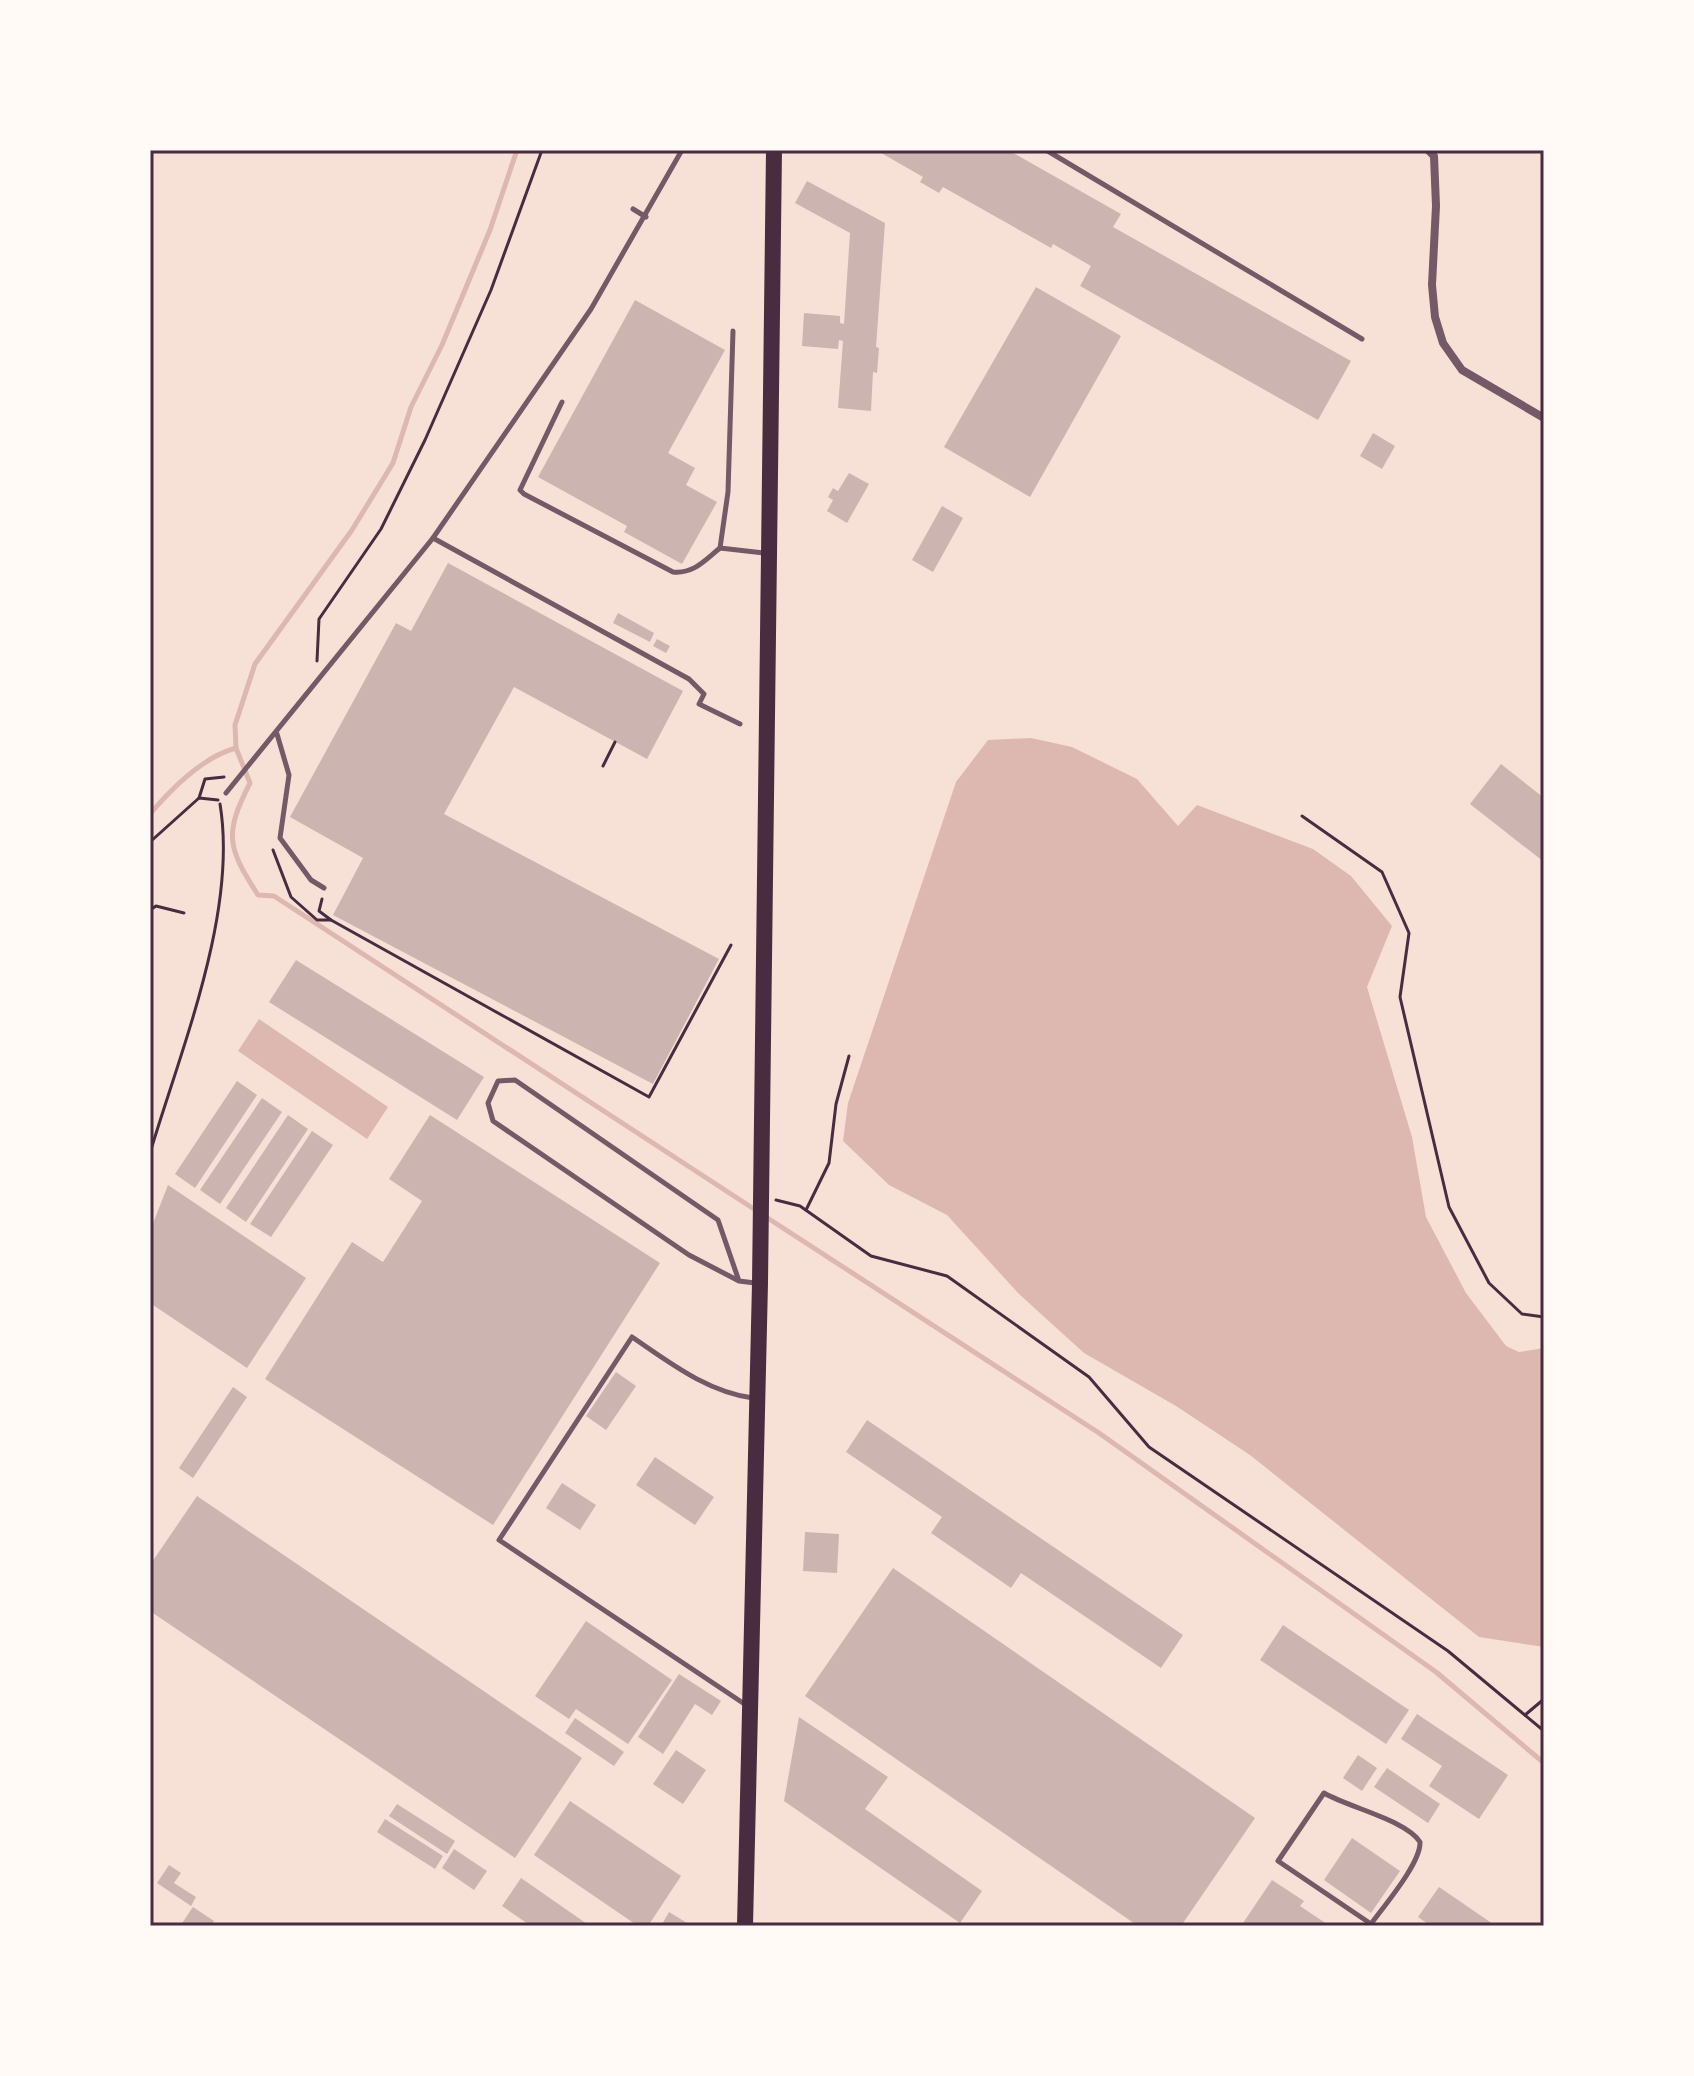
<svg xmlns="http://www.w3.org/2000/svg" width="1694" height="2076" font-family="'Archivo Narrow',sans-serif">
<style>
.water{fill:#dcb8b0}
.lines{fill:none;stroke-linecap:round;stroke-linejoin:round}
.stream{stroke:#dcb8b0;stroke-width:5}
.building{fill:#ccb4b1}
.path{stroke:#4a2c40;stroke-width:3}
.service{stroke:#755966;stroke-width:5}
.minor{stroke:#755966;stroke-width:8}
.secondary{stroke:#4a2c40;stroke-width:16}
.neatline{fill:none;stroke:#4a2c40;stroke-width:3}
</style>
<rect width="100%" height="100%" fill="#f7e1d7"/>
<g class="water">
<path d="M1031,738L1072,747L1137,779L1178,826L1197,805L1313,849L1351,876L1392,926L1367,987L1412,1137L1426,1217L1466,1293L1506,1346L1519,1352L1544,1348V1647L1479,1637L1250,1455L1176,1406L1084,1353L1019,1294L947,1215L889,1185L843,1141L848,1103L956,782L988,740Z"/>
<path d="M259,1019L388,1107L367,1139L238,1051Z"/>
</g>
<g class="lines">
<g class="stream">
<path d="M517,150L490,230L442,345L411,407L393,463L352,530L255,664L235,725L236,748L250,783C224,834 227,847 258,895L274,896L757,1211"/>
<path d="M150,814C172,788 203,757 236,748"/>
<path d="M766,1217L1099,1433L1436,1672L1544,1763"/>
</g>
</g>
<g class="building">
<path d="M876,150H1008L1121,214L1113,227L1351,361L1318,420L1080,286L1091,266L1053,244L1051,248L943,187L939,193L920,182L923,177Z"/>
<path d="M807,181L885,223L876,347L879,348L877,373L873,372L871,411L838,408L843,341L839,340L838,349L802,346L804,313L840,316V323L844,324L850,233L795,203Z"/>
<path d="M1036,287L1121,336L1030,497L944,447Z"/>
<path d="M635,300L725,350L668,453L695,468L686,485L717,502L682,564L624,532L627,526L538,477Z"/>
<path d="M1373,433L1395,446L1382,469L1360,456Z"/>
<path d="M849,473L869,484L847,523L827,511L833,500L828,497L833,488L838,491Z"/>
<path d="M942,506L963,518L933,572L912,560Z"/>
<path d="M448,563L683,691L647,759L514,687L444,814L719,959L653,1084L333,915L363,858L290,817L396,623L411,631Z"/>
<path d="M618,613L654,633L650,642L613,623Z"/>
<path d="M657,639L670,646L666,653L653,646Z"/>
<path d="M1501,764L1544,798V862L1470,804Z"/>
<path d="M296,960L484,1077L457,1120L269,1002Z"/>
<path d="M237,1081L257,1095L195,1188L175,1174Z"/>
<path d="M262,1098L282,1112L220,1204L200,1190Z"/>
<path d="M288,1115L308,1129L246,1222L226,1208Z"/>
<path d="M430,1115L660,1263L493,1525L265,1379L352,1242L383,1262L422,1201L389,1179Z"/>
<path d="M312,1131L333,1145L271,1237L250,1224Z"/>
<path d="M168,1185L306,1278L247,1368L150,1303V1231Z"/>
<path d="M616,1372L636,1386L606,1430L586,1416Z"/>
<path d="M233,1387L247,1397L193,1478L179,1468Z"/>
<path d="M867,1420L1183,1635L1161,1668L1021,1573L1011,1588L931,1533L942,1517L846,1452Z"/>
<path d="M655,1457L714,1497L695,1525L636,1485Z"/>
<path d="M562,1483L596,1505L580,1530L546,1508Z"/>
<path d="M197,1496L582,1758L515,1858L150,1611V1565Z"/>
<path d="M805,1532L839,1534L837,1573L803,1571Z"/>
<path d="M893,1568L1255,1818L1181,1926H1138L805,1696Z"/>
<path d="M586,1621L672,1680L628,1744L576,1709L569,1719L535,1696Z"/>
<path d="M1283,1625L1409,1710L1386,1744L1260,1660Z"/>
<path d="M679,1674L721,1701L712,1715L695,1704L663,1754L638,1737Z"/>
<path d="M1417,1714L1508,1775L1479,1819L1429,1786L1442,1766L1401,1739Z"/>
<path d="M799,1717L888,1777L865,1809L982,1891L960,1923L784,1801Z"/>
<path d="M575,1718L624,1752L614,1766L565,1733Z"/>
<path d="M676,1750L706,1770L683,1804L653,1784Z"/>
<path d="M1358,1755L1377,1768L1362,1791L1343,1778Z"/>
<path d="M1387,1768L1440,1804L1428,1823L1374,1787Z"/>
<path d="M570,1801L681,1876L648,1926H638L534,1855Z"/>
<path d="M397,1804L455,1841L447,1854L389,1816Z"/>
<path d="M385,1819L443,1856L435,1869L377,1832Z"/>
<path d="M1352,1838L1400,1871L1371,1913L1324,1880Z"/>
<path d="M454,1849L487,1871L474,1890L442,1868Z"/>
<path d="M169,1865L181,1873L174,1883L196,1897L191,1906L157,1883Z"/>
<path d="M521,1878L590,1926H531L502,1906Z"/>
<path d="M1272,1880L1304,1901L1300,1906L1330,1926H1241Z"/>
<path d="M1439,1887L1496,1926H1431L1418,1917Z"/>
<path d="M193,1907L214,1921L211,1926H180Z"/>
<path d="M669,1912L692,1926H661Z"/>
</g>
<g class="lines">
<g class="path">
<path d="M317,661L319,619L381,529L425,440L491,290L542,150"/>
<path d="M603,766L615,742"/>
<path d="M199,798L205,779L224,777"/>
<path d="M1302,816L1382,872L1409,933L1400,997L1449,1207L1489,1283L1522,1314L1544,1317"/>
<path d="M150,842L199,798L218,800"/>
<path d="M273,850L291,897L317,920H331"/>
<path d="M322,899L319,911L331,920L649,1097L731,945"/>
<path d="M150,910L156,906L184,913"/>
<path d="M150,1153C181,1049 238,912 220,804"/>
<path d="M776,1200L800,1206L871,1256L947,1276L1089,1377L1149,1447L1448,1651L1544,1731"/>
<path d="M806,1210L829,1163L836,1104L849,1056"/>
<path d="M1525,1715L1544,1699"/>
</g>
<g class="service">
<path d="M1046,150L1362,339"/>
<path d="M633,209L646,217"/>
<path d="M562,402L520,490L524,494L673,572C694,574 705,560 720,548L764,553"/>
<path d="M433,538L689,679L704,694L699,704L740,724"/>
<path d="M720,548L728,492L733,331"/>
<path d="M277,734L289,775L280,838L311,880L324,888"/>
<path d="M226,793L433,538L591,309L682,150"/>
<path d="M739,1281L718,1220L515,1080L498,1081L488,1103L493,1121L689,1255L739,1281L755,1283"/>
<path d="M746,1705L499,1540L632,1337C669,1362 707,1392 753,1398"/>
<path d="M1371,1924C1384,1906 1421,1863 1420,1842C1406,1820 1350,1808 1324,1793L1278,1861L1374,1926"/>
</g>
<path class="minor" d="M1428,150L1434,156L1436,206L1432,285L1435,317L1443,343L1462,370L1544,418"/>
<path class="secondary" d="M745,1926L760,1283L774,150"/>
</g>
<rect width="1694" height="2076" fill="none" stroke="#fffaf5" stroke-width="304"/>
<rect x="152" y="152" width="1390" height="1772" class="neatline"/>
</svg>
